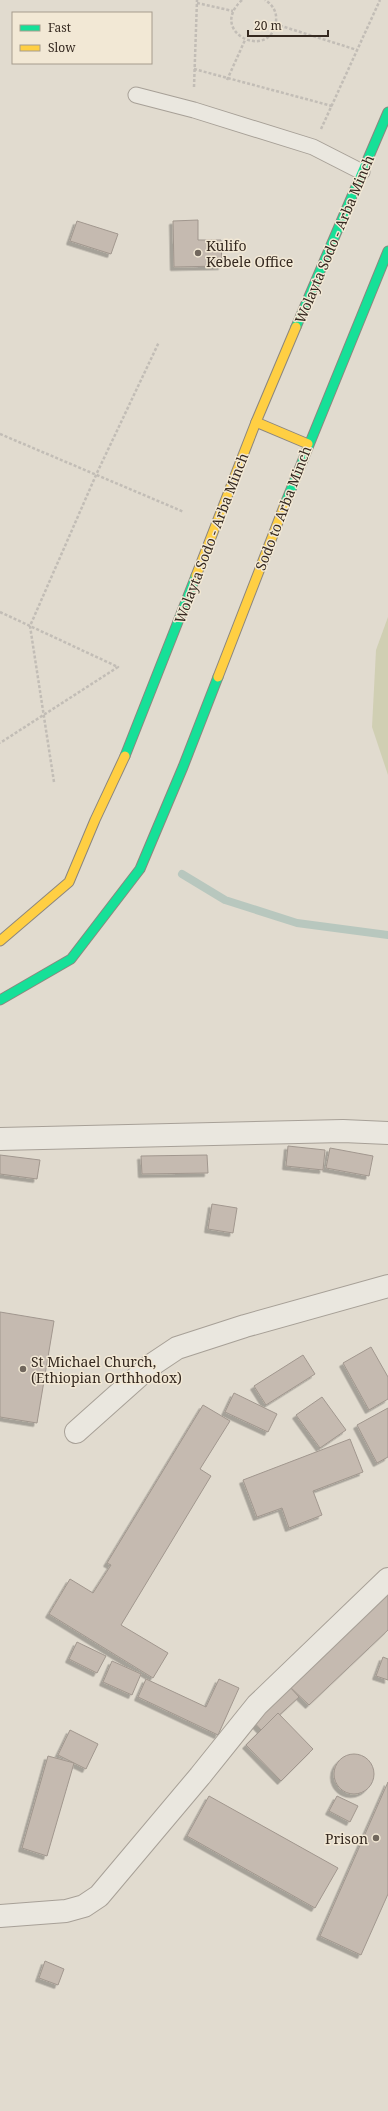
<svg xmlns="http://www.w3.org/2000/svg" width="388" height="2111" font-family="'Noto Serif',serif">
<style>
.green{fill:#d0cfb3}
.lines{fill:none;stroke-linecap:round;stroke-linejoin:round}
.stream{stroke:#b8c7be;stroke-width:8}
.building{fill:#c5bab0;stroke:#a1978e;filter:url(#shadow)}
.lane-casing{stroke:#a7a097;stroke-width:17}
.street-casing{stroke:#a7a097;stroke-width:24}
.fast-casing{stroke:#8c867e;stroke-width:11}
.slow-casing{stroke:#8c867e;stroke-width:11}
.path{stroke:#c2bdb6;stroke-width:2.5;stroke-dasharray:3 2;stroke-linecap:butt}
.lane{stroke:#eae7df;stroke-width:15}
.street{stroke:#eae7df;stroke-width:22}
.fast{stroke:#16e098;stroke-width:9}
.slow{stroke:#ffcf43;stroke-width:9}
.poi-dot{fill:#71675d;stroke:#f2e8d5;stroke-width:1.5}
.labels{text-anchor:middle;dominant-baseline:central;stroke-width:3;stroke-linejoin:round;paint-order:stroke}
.street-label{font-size:14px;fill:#352920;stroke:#f2e8d5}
.poi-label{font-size:14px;fill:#352920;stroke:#f2e8d5;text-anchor:start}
</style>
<defs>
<filter id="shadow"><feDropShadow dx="-3.5" dy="3.5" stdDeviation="0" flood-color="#0004"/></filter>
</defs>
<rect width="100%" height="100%" fill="#e1dbcf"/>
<path class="green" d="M388,617V775L372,727L376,650Z"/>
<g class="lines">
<path class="stream" d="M182,874L225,900L297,923L388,935"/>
</g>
<g class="building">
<path d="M198,220V240H221L222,266L174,267L173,221Z"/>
<path d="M77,221L118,234L111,254L70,241Z"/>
<path d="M288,1146L325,1150L323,1170L286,1166Z"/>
<path d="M330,1148L373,1156L369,1176L326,1168Z"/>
<path d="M0,1155L40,1160L37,1179L0,1174Z"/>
<path d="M207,1155L208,1173L142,1174L141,1156Z"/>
<path d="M212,1204L237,1208L233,1233L208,1229Z"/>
<path d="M0,1312L54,1321L37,1423L0,1417Z"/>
<path d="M371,1347L388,1377V1399L369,1410L343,1363Z"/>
<path d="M303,1355L315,1374L266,1405L254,1386Z"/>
<path d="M234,1393L277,1414L268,1432L225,1412Z"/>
<path d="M322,1397L346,1430L320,1448L296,1415Z"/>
<path d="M203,1405L230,1421L200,1469L211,1476L121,1625L168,1653L153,1678L49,1614L70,1579L93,1593L111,1565L107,1563Z"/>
<path d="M388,1408V1457L377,1463L357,1425Z"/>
<path d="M350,1439L363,1472L313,1491L322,1515L289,1528L282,1508L257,1517L243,1480Z"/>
<path d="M384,1590L388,1594V1630L309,1705L288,1685Z"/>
<path d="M77,1642L106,1656L97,1673L69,1659Z"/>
<path d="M383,1657L388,1659V1680L376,1676Z"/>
<path d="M112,1661L141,1674L132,1695L103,1682Z"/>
<path d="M146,1679L206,1707L219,1679L239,1688L218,1735L138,1697Z"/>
<path d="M288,1685L299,1697L262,1731L250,1718Z"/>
<path d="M278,1713L313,1749L281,1781L246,1745Z"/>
<path d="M70,1730L98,1744L86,1769L58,1755Z"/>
<circle cx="354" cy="1774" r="20"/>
<path d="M48,1756L74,1763L47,1856L22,1848Z"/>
<path d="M388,1782V1894L361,1955L320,1936Z"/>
<path d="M209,1796L338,1868L315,1908L187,1836Z"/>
<path d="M337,1796L358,1806L350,1822L329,1811Z"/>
<path d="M45,1961L64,1969L58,1985L39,1978Z"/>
</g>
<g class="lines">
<defs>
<path id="lane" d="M136,95L194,110L313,147L362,172"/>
<g id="street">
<path d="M0,1139L343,1131L388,1133"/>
<path d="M76,1432L150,1366L177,1348L245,1326L388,1286"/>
<path d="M0,1916L66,1911L84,1906L99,1896L200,1776L257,1705L388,1579"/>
</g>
<g id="fast">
<path d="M296,327L388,112"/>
<path d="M285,504L388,251"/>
<path d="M125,756L196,576"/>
<path d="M0,1000L71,959L140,869L183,767L218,677"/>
</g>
<g id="slow">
<path d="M256,422L308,444"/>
<path d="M196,576L256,422L296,327"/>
<path d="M218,677L285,504"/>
<path d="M0,941L69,882L95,820L125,756"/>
</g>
</defs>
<use href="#lane" class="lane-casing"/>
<use href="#street" class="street-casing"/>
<use href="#fast" class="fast-casing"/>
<use href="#slow" class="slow-casing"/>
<g class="path">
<path d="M242,0C206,33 272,62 276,21C277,12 273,5 265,0"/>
<path d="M197,3L233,11"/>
<path d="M275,24L357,50"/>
<path d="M194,69L332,106"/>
<path d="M227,80L245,40"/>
<path d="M194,87L197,0"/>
<path d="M321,129L380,0"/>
<path d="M0,434L184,512"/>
<path d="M0,612L118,667L0,743"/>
<path d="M54,782L30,626L96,475L159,342"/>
</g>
<use href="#lane" class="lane"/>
<use href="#street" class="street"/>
<use href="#fast" class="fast"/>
<use href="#slow" class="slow"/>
</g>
<g class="poi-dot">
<circle cx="198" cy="253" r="4"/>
<circle cx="23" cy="1369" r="4"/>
<circle cx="376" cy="1838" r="4"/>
</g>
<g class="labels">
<g class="street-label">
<text transform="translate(334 239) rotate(-67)">Wolayta Sodo - Arba Minch</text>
<text transform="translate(283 508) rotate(-69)">Sodo to Arba Minch</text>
<text transform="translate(211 538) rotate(-69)">Wolayta Sodo - Arba Minch</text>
</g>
<g class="poi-label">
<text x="206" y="245">Kulifo<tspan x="206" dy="16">Kebele Office</tspan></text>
<text x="31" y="1361">St Michael Church,<tspan x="31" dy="16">(Ethiopian Orthhodox)</tspan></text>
<text x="368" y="1838" text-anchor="end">Prison</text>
</g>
</g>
<rect x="12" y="12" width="140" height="52" fill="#f2e8d5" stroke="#a69c8d"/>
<rect x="20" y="25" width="20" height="6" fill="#16e098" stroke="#a69c8d"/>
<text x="48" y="32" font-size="12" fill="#352920">Fast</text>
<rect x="20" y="45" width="20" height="6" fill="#ffcf43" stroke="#a69c8d"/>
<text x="48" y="52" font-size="12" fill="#352920">Slow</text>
<path d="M248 30v6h80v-6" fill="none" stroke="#352920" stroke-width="2"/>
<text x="254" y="30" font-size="12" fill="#352920" stroke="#f2e8d5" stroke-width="3" paint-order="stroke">20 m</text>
</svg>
